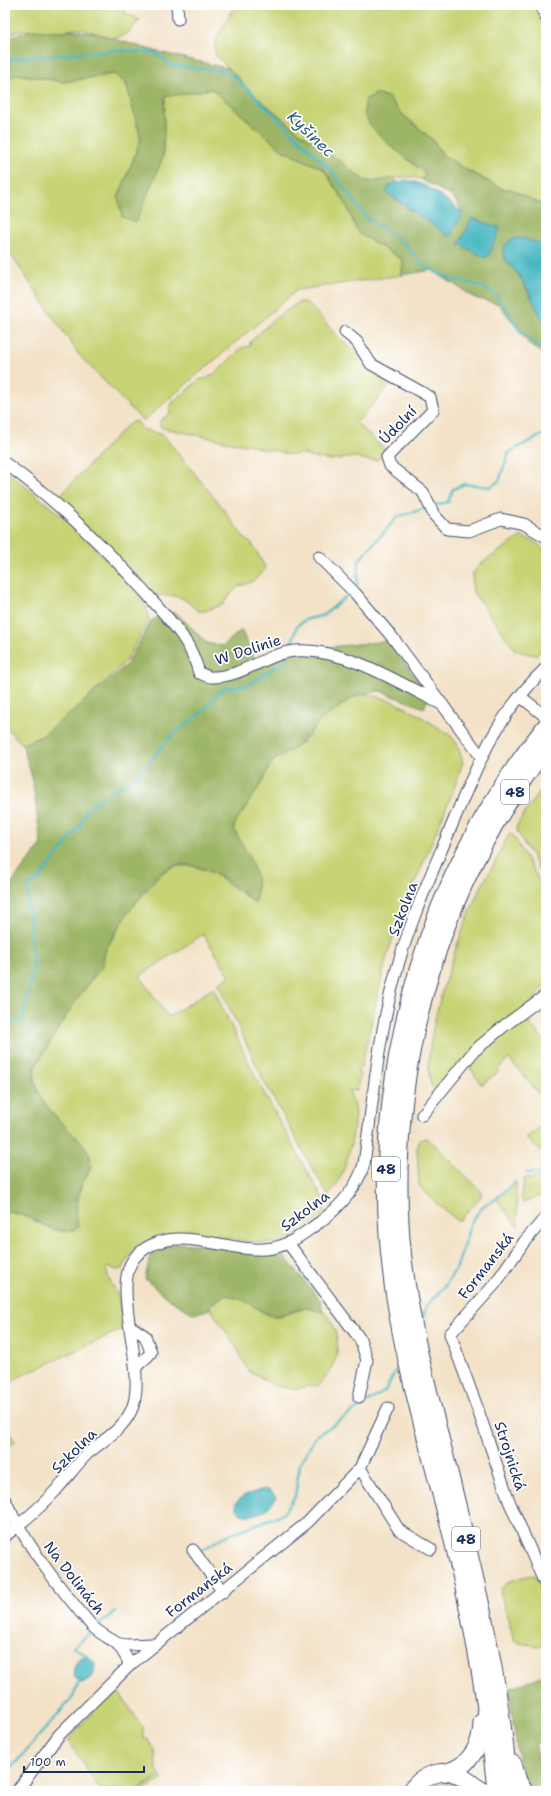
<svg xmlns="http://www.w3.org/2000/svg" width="551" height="1796" font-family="'Shantell Sans',sans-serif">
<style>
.green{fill:#c7d374;stroke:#718169}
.forest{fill:#9db566;stroke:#5c7262}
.water{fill:#49b8c1;stroke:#327490}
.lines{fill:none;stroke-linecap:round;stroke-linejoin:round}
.stream{stroke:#49b8c1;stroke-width:2.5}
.minor-casing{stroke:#3b4a6e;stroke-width:13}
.highway-casing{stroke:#3b4a6e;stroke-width:19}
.minor{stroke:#fff;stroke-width:11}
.highway{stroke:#fff;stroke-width:17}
.labels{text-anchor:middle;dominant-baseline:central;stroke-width:3.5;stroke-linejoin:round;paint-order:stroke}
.shield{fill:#fff;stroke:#5f6d8e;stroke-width:1}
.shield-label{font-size:14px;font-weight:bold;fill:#1b2f5e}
.street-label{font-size:15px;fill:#1b2f5e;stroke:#fff}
.water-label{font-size:16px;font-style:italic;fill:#2b5f81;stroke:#fff}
</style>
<rect width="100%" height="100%" fill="#fff"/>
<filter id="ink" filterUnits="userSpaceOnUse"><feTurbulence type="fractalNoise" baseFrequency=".025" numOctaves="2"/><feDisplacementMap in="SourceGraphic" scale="8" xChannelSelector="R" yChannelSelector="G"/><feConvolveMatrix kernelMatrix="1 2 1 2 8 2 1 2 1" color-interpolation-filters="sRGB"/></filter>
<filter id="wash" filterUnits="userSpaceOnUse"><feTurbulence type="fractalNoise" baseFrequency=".012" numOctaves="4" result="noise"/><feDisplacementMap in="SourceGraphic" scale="16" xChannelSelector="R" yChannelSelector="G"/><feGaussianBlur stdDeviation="0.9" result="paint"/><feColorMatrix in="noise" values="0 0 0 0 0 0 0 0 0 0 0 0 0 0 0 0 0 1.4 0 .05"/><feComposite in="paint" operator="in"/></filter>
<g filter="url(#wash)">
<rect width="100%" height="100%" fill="#f3e2c7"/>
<g class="green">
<path d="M5,5H127L124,12L140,20C136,24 130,32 125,35C108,43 91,27 74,29C70,29 66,32 62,32C40,33 27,25 5,36Z"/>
<path d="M235,5H535L546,32V207L511,189H503L463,168L442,154L433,140L402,114L388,97L376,94L366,99L383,138L426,175L421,179C402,173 383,183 365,181C312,142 258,103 215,54V41Z"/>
<path d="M17,74L63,82L114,74L126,83L141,139L118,198L163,157L165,96L212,89L282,150L323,169L345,202L358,233L403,260L402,275L297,290L143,421L79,355L5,246V81Z"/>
<path d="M299,302H304L309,304L339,338L379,372L385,381L389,384V386L361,418L355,422L388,452L377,460H366L356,457L331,460L310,457L301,453C290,457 283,452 273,450C263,449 258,449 249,444L245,445L163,428L160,426V421L170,413V407L173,402L199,380L207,378L217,372L241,348L250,346V342L274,319Z"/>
<path d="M137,421L142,429L163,435L222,507L244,538L252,544L265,567L263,572L252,582L239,586L226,599L224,604L205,611H198C178,592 178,597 153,595L59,499L61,494L124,428L132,422Z"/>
<path d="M5,470L75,527L135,590L146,606L149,620L126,661L61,724L42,736L22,744L5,726Z"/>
<path d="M520,537C530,538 540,544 546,553V648L535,655L516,651L473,592L472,583L473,573L479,565Z"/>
<path d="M361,694C395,696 423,718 450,735L457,743L463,762L453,791L395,931L386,959L361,1068L358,1069V1073H360L357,1090L349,1091C351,1096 355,1103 355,1108C355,1133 346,1179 328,1196L265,1083L218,984L230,976L203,934L140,976L168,1017L213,988L260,1086L324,1201V1208L326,1213C311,1224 293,1242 273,1243C227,1244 146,1209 123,1269L117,1270L107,1267C106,1279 114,1285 118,1296C121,1306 122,1317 125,1328L19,1377L5,1387V1212C27,1213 39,1226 59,1231L77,1208L81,1185L91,1168L82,1142L68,1130L44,1103L37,1088L34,1070L70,1008L103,965L105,951L129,911L163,872L175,866H193L213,873L255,903L257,885L255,873L234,829V825L262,782L272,761L304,741L321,720L331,711L352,698Z"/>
<path d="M546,782V883L533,859L532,853L528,851L516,829L518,823Z"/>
<path d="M510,833L513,835L546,893V987L541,989L535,999L439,1089L432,1087C416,1052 460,932 477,895C481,886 487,877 492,868C498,857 503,844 510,833Z"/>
<path d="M524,1017L546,1042V1102L509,1059L498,1069L499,1071L483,1084H481L469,1066L476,1054Z"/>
<path d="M546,1123V1156L526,1138Z"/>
<path d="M426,1138L435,1145L481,1191V1197L460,1220H457L436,1203L419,1186L417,1148L420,1140Z"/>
<path d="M538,1178L546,1181V1193L523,1203L521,1197L524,1179Z"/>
<path d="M516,1183L518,1226L514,1223L497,1199Z"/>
<path d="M225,1295C233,1297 241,1298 248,1302C255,1306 261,1313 269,1315C284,1320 298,1306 314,1308C323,1310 328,1315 332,1323C344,1348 335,1367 318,1386C309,1384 304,1388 296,1389C289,1389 280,1387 274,1385C264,1382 262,1375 249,1372L236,1347L210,1308V1305Z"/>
<path d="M5,1422L15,1442L5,1449Z"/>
<path d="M534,1575L536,1576L546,1598V1647L519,1643L514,1640L500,1592C503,1580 525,1576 534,1575Z"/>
<path d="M118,1693L121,1695L144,1729L142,1735L144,1738L148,1739L155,1752L156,1767L160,1775L135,1791H106L99,1788L68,1741L86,1719L92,1715C94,1704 106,1694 118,1693Z"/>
<path d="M160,1776L163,1779L144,1791H137Z"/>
</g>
<g class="forest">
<path d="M33,30L62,32L70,30L95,33L155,51L230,69L256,97L300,133L322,147L365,181L371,182L393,178L398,182L390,185L386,192L421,218L463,213L453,197L421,179L426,175L423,170C406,158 376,137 366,118C363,112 365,105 366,99L376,94L388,97L402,114L433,140L442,154L463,168L503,189H511L546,207V244H538L525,238L503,254L507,262L520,277L546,324V356L530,345L499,304L475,298L432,270L402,275L403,260L358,233L345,202L323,169L282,150L212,89L165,97L163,157L136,222L122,217L118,198L141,139L126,83L114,74L63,82L17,74L5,81V38Z"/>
<path d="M175,612L207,643L223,646L241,630L256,662L311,649L387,641L430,695L424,708L380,691L361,694L352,698L321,720L296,747L273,761L262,782L234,825V829C242,845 257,866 257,885C258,891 255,897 255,903C235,886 198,856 170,867C152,874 112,935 104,953C102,957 104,961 103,965C101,970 93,976 90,981C73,1004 59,1028 44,1052C41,1058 35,1065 34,1071C31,1093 57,1119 72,1133C77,1139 84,1143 88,1151C97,1169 80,1181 77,1198C76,1208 77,1219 78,1228C59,1238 43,1223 27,1216C20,1213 13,1212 5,1212V891L41,845L32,777L22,744L42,736L72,712L127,664L152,620Z"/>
<path d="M178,1243L280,1251L321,1301L323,1312L306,1308L276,1316L269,1315L243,1300L225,1295L210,1305V1309L194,1314L167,1298L145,1279L151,1252Z"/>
<path d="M546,1674V1740L535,1744L543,1772L546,1775V1791H534L520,1774L509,1689Z"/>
<path d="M441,1782L454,1783L470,1791H426Z"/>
</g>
<g class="water">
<path d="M405,180C429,183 444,199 463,213L450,237L386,192L390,185Z"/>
<path d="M472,218L500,228L490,253L486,258L459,244Z"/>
<path d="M516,238C527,238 535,243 546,244V324C535,310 531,292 520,277C513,267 503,261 503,248L510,240Z"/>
<path d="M264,1489L271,1491L276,1497C272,1509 253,1519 241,1514L236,1508V1502L245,1495Z"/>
<path d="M80,1657H89L95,1664L94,1673L90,1680L82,1683L74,1678C72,1669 75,1664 80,1657Z"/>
</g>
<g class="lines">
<g class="stream">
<path d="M5,62L18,58L122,50L155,53L171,65L223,71L235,77L330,169L365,216L407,246L424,266L449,278L483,287L497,296L521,332L546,353"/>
<path d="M432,506L448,502L453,489L464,484L490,487L499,481L509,452L546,433"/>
<path d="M355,589L357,587L359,560L386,530L397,517L427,508"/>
<path d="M290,649L297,626L305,620L324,615L351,592"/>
<path d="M5,1028L10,1023L23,1020L33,967L28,905V885L36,882L63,848L81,824L87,808L139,774L170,737L203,711L223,688L247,685L288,659L289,656"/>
<path d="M527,1173L546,1174"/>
<path d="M422,1320L427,1305L444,1287L457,1267L471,1222L483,1206L496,1199L515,1182"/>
<path d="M199,1552L223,1537L283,1514L295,1496L300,1463L316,1436L385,1391L397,1368"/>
<path d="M98,1626L115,1611"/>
<path d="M88,1659L89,1657L73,1647L92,1631"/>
<path d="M5,1775L73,1697L80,1678"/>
</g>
</g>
</g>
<g filter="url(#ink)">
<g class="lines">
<defs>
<g id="minor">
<path d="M177,5L178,19"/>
<path d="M541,5L546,17"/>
<path d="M345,332L357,342L371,364L430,397L433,410L387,457L390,466L423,492L434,515L447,529L469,531L501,519L524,524L546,537"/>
<path d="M5,463C57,501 103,545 146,593C168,619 190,638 199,673C203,674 208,678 213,677C243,677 267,653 296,651C346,648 399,683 443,705"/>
<path d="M319,557L355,593L393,638L482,758"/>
<path d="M520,696L546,717"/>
<path d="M422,1115L474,1051L504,1026L546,995"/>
<path d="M546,1217L524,1242L495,1284L450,1334L478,1410L509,1501L546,1586"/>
<path d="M288,1243L360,1339L367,1360L359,1397"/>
<path d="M130,1326L145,1336L151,1352C147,1359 140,1361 136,1368"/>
<path d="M360,1468L399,1530L431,1549"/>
<path d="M5,1500C27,1547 59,1587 92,1626C99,1633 107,1637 115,1642C122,1648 126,1657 130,1665"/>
<path d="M5,1536C23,1522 42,1506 57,1489C67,1478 76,1465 87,1454C104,1439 125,1429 133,1406C147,1365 108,1282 137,1255C176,1219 229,1256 273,1248C292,1244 305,1232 320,1222C340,1207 357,1188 364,1164C373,1101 378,1038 395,976C409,922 433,871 454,820C478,762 499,712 546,668"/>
<path d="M193,1550L223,1592"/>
<path d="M116,1643L126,1645L154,1644"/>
<path d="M17,1791L59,1735L130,1665L308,1522L360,1468L388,1408"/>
</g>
<g id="highway">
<path d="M513,1764L518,1781L524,1791"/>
<path d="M450,1771L465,1779L482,1791"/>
<path d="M411,1791C417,1782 427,1775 439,1773C442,1772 447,1773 451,1771C472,1763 482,1743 482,1722"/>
<path d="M496,1791C488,1704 472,1617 451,1532C432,1458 410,1385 397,1310C362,1104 415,889 546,726"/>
<path d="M509,1791C498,1641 454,1499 419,1353C410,1310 402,1267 400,1223C391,1054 442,882 546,748"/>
</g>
</defs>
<use href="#minor" class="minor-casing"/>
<use href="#highway" class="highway-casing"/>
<use href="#minor" class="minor"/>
<use href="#highway" class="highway"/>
</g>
</g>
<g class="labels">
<g class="shield">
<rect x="501" y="780" width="28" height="24" rx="3"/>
<rect x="372" y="1157" width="28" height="24" rx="3"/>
<rect x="452" y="1527" width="28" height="24" rx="3"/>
</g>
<g class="shield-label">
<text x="515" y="792">48</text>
<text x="386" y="1169">48</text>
<text x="466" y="1539">48</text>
</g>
<g class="street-label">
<text transform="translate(398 425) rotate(-46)">Údolní</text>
<text transform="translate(248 650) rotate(-18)">W Dolinie</text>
<text transform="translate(403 909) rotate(-69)">Szkolna</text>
<text transform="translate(305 1211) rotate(-37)">Szkolna</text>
<text transform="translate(486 1266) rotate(-52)">Formanská</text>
<text transform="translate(74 1451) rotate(-45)">Szkolna</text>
<text transform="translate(510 1456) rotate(72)">Strojnická</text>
<text transform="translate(74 1578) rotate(52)">Na Dolinách</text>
<text transform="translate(199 1590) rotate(-38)">Formanská</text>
</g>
<g class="water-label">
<text transform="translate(311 134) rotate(44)">Kyšinec</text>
</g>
</g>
<rect width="551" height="1796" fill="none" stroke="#fff" stroke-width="20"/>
<path d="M24 1766v6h120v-6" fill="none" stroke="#1b2f5e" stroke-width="2"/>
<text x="30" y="1766" font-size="12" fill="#1b2f5e" stroke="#ffffff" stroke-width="3" paint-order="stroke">100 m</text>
</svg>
